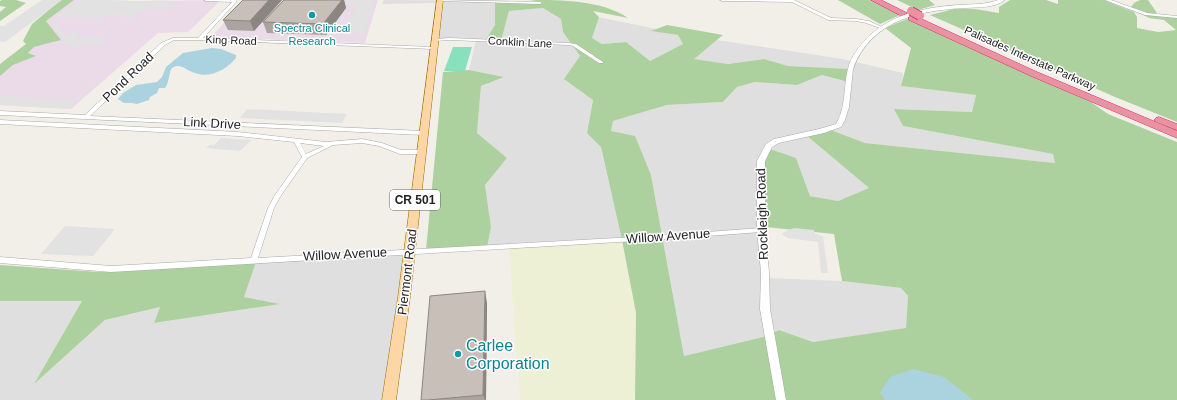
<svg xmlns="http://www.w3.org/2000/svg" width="1177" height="400" font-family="Arial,sans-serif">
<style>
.residential{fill:#e0dfdf}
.industrial{fill:#ebdbe8}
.farmland{fill:#eef0d5}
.forest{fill:#add19e}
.pitch{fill:#88e0be}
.parking{fill:#e2e2e2}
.water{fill:#aad3df}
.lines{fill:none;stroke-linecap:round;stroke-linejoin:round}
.minor-casing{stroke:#a9a9a9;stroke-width:1}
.tertiary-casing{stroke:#a9a9a9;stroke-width:1}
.primary-casing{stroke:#a06b00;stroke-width:1}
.motorway-casing{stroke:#dc2a67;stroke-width:1}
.minor{fill:#fff;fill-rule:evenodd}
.tertiary{fill:#fff;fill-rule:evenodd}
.primary{fill:#fcd6a4;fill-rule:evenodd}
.motorway{fill:#e892a2;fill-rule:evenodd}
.motorway-bridge-casing{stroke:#dc2a67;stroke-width:10;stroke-linecap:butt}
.motorway-bridge{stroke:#e892a2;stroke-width:8}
.wall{fill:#aba49e}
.shaded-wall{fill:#8b8681}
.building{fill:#c7bfb8;stroke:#8b8681}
.culture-dot{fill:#0f9aa8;stroke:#fff;stroke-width:1.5}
.labels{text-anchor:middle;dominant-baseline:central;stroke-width:3;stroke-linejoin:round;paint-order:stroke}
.far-culture-label{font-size:11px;fill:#0d838f;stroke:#fff}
.far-street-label{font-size:11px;fill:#222;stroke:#fff}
.shield{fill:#fff;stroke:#646464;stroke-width:1}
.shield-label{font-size:12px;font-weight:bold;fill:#222}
.street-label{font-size:13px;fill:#222;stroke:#fff}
.near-culture-label{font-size:16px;fill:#0d838f;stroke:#fff;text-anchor:start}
</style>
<rect width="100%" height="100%" fill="#f2efe9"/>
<g class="residential">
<path d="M384,0L524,1V3H495V25L486,40L501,41L509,11L543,8L561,19L563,32L580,56L565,79L593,100L587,132L601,147L622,240L487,248L491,227L485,185L507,158L477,133L481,86L503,77L469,70L476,40H435L440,3L382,4Z"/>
<path d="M598,17L657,29L652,31L678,35L683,44L650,61L626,42L602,44L592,38Z"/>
<path d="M717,40L843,59L903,73L902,86L976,95L972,112L895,109L903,126L1053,154L1055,163L865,143L831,130L807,135L869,188L838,201L810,196L796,158L764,151L765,278L842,281L901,288L908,296L906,329L813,342L779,330L767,336L684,356L651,175L611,131L613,121L667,105L723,102L737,87L755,82L797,85L822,75L847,82L850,69L788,66L764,59L728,64L693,59Z"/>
<path d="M410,250L389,400H0V301H82L35,382L105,320L160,307L154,323L279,304L244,297L254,259Z"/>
</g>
<g class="industrial">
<path d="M74,0L131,1L221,0L188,32L158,33L71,109L0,105V76L13,65L35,56L28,53L34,47L61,40L46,21Z"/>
<path d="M245,0H378L365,43L211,37Z"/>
</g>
<path class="farmland" d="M622,240L636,313L635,400H520L509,247Z"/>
<g class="forest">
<path d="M2,0H16L26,3L0,21V12L6,7L0,6V1Z"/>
<path d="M61,0H74L46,21L61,40L34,47L28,53L36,56L13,65L0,76V64L26,44L23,41L32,24Z"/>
<path d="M530,0C561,0 602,0 628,18L593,11L599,17L592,38L602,44L626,42L650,61L683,44L678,35L651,31L667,25L723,35L694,59L728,64L764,59L788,66L851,69L848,82L822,75L797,85L755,82L737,87L723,102L667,105L613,121L611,131L635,136L651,175L684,356L767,336L779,330L813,342L906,328L908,296L901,288L842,281L834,234L765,227L761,164L770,149L796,158L810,196L838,201L869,188L806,135L831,130L865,143L1055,163L1053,154L903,126L894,109L972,112L976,95L901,86L911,48L885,28L907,19L1091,102L1108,114L1177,142V400H635L636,313L622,240L601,147L587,133L593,100L564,79L580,56L563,32L561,19L543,8L509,11L501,41H485L495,25V3L533,4L542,2Z"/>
<path d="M838,0H869L900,15L880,24Z"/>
<path d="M897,0H929L935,5L918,10Z"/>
<path d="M1010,0H1046L1058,4V0H1103L1134,12L1137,17V28L1158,32L1176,30L1164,20L1149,18L1139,13L1177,18V122L1115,97L930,15L954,9H975L999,13V7Z"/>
<path d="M1140,0H1148L1157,13H1148L1131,7L1134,3Z"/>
<path d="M469,70L504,77L481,86L477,133L507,158L485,185L491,227L487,248L426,250L443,72Z"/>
<path d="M257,259L244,297L280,304L154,323L160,307L105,320L34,384L82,301H0V265L99,272Z"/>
</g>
<path class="pitch" d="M453,47H472L465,71H444Z"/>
<g class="parking">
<path d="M42,0H62L5,42L0,41V26H4Z"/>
<path d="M83,0H108L178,3L169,10L143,9L132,18H123L126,15L107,14L101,18L57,17L77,2Z"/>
<path d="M334,0H373L365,33L340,32L358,6L332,5Z"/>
<path d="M55,22L65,35L75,32L79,37L106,39L101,45L85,44L75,48L65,43L50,23Z"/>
<path d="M0,96L77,100L67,109L0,105Z"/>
<path d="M247,109L347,114L342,123L240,118Z"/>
<path d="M221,138L251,140L240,151L206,148L209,145H214Z"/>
<path d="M65,226L115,229L93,256L41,254Z"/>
<path d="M794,228L814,230L815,234L823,236L828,273H821L818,242L788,238L783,235L782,233Z"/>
</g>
<g class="water">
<path d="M212,48L221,49L236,55V58C227,69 210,79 195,73C187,71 180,62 172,68C169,70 170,81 165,88H159L157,93L150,97L149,100L137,104L132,103H124L118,99L123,93L136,85L157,82L162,77L166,67L183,53Z"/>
<path d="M913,369L944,377L973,400H885L880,393L890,377Z"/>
</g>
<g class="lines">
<defs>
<g id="minor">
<path d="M204,0H236L237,1L203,38L433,47L435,48L433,49L199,40H174L165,45L90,116L423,131L426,133L423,135L0,115V111L85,115L161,43L173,38H198L232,2L206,1Z"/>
<path d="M438,0L540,2L542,3L540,4L440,1Z"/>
<path d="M720,0H794L831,18L856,19L869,21L882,27L880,28L866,23L856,21L828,20L792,2L722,1Z"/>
<path d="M1105,0H1111L1147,13L1177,16V18L1145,15Z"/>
<path d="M450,38L569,43L576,44L603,62V63H599L573,46L569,45L450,40L435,41L433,40L435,39Z"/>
<path d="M0,120L238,132L326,142L362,139L382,143L401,150H421L424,152L421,154H400L379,146L362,143L333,145L307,158L280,197L274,208L258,258L653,236L761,228H763L764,230L763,232H761L653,240L111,272L0,263V257L111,266L251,258L268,208L275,195L302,157L294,142L238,136L0,124ZM300,143L324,146L306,154Z"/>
</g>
<path id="tertiary" d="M998,0H1005C995,8 979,7 966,8C920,10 871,20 853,69L849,107L845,120L841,127L824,133L779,143L772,147L765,161V230L769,272L770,309L786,400H776L760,309L761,272L757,230V161L766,144L774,139L819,129L836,124C849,103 841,77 853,56C877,17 916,8 958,5C971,4 986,5 998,0Z"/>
<path id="primary" d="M437,0H443L410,297L396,400H382L398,297Z"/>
<g id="motorway">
<path d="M871,0H881L907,13L903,15H900Z"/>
<path d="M909,16H915L1037,72L1177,131V138L1031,76L909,20Z"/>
<path d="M1159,117L1177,124V130L1156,122L1154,120L1156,118Z"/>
</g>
</defs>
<use href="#minor" class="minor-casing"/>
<use href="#tertiary" class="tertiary-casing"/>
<use href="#primary" class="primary-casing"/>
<use href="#motorway" class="motorway-casing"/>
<use href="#minor" class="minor"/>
<use href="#tertiary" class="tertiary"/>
<use href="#primary" class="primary"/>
<use href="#motorway" class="motorway"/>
<defs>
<path id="motorway-bridge" d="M911,11L920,16"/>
</defs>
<use href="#motorway-bridge" class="motorway-bridge-casing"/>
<use href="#motorway-bridge" class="motorway-bridge"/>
</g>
<g class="wall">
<path d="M243,0H282L254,31L228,30L223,20Z"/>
<path d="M284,0H344L346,8L326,35L267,33L263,22Z"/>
<path d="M487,303L486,400H421Z"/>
</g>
<g class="shaded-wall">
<path d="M269,0H282L254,31L250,21Z"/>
<path d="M342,0H344L346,8L326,35L323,24Z"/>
<path d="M485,291L487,303L486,400H485L483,395Z"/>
</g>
<g class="building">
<path d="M243,0H269L250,21L223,20Z"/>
<path d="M284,0H342L323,24L263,22Z"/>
<path d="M485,291L483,395L428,400H421L430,296Z"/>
</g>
<g class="culture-dot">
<circle cx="312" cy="15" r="4"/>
<circle cx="458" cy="354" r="4"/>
</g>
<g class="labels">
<g class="far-culture-label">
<text x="312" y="28">Spectra Clinical<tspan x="312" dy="13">Research</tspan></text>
</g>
<g class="far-street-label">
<text transform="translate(231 40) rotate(2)">King Road</text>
<text transform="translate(520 42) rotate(3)">Conklin Lane</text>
<text transform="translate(1030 58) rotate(24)">Palisades Interstate Parkway</text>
</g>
<rect class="shield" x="390" y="190" width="50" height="20" rx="3"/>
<g class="shield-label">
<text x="415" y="200">CR 501</text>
</g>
<g class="street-label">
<text transform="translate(128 77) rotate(-44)">Pond Road</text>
<text transform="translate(212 123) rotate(3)">Link Drive</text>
<text transform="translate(762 214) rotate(-92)">Rockleigh Road</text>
<text transform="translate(668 236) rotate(-4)">Willow Avenue</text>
<text transform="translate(345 254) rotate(-3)">Willow Avenue</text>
<text transform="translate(407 272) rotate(-83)">Piermont Road</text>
</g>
<g class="near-culture-label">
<text x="466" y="345">Carlee<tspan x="466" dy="18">Corporation</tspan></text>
</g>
</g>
</svg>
